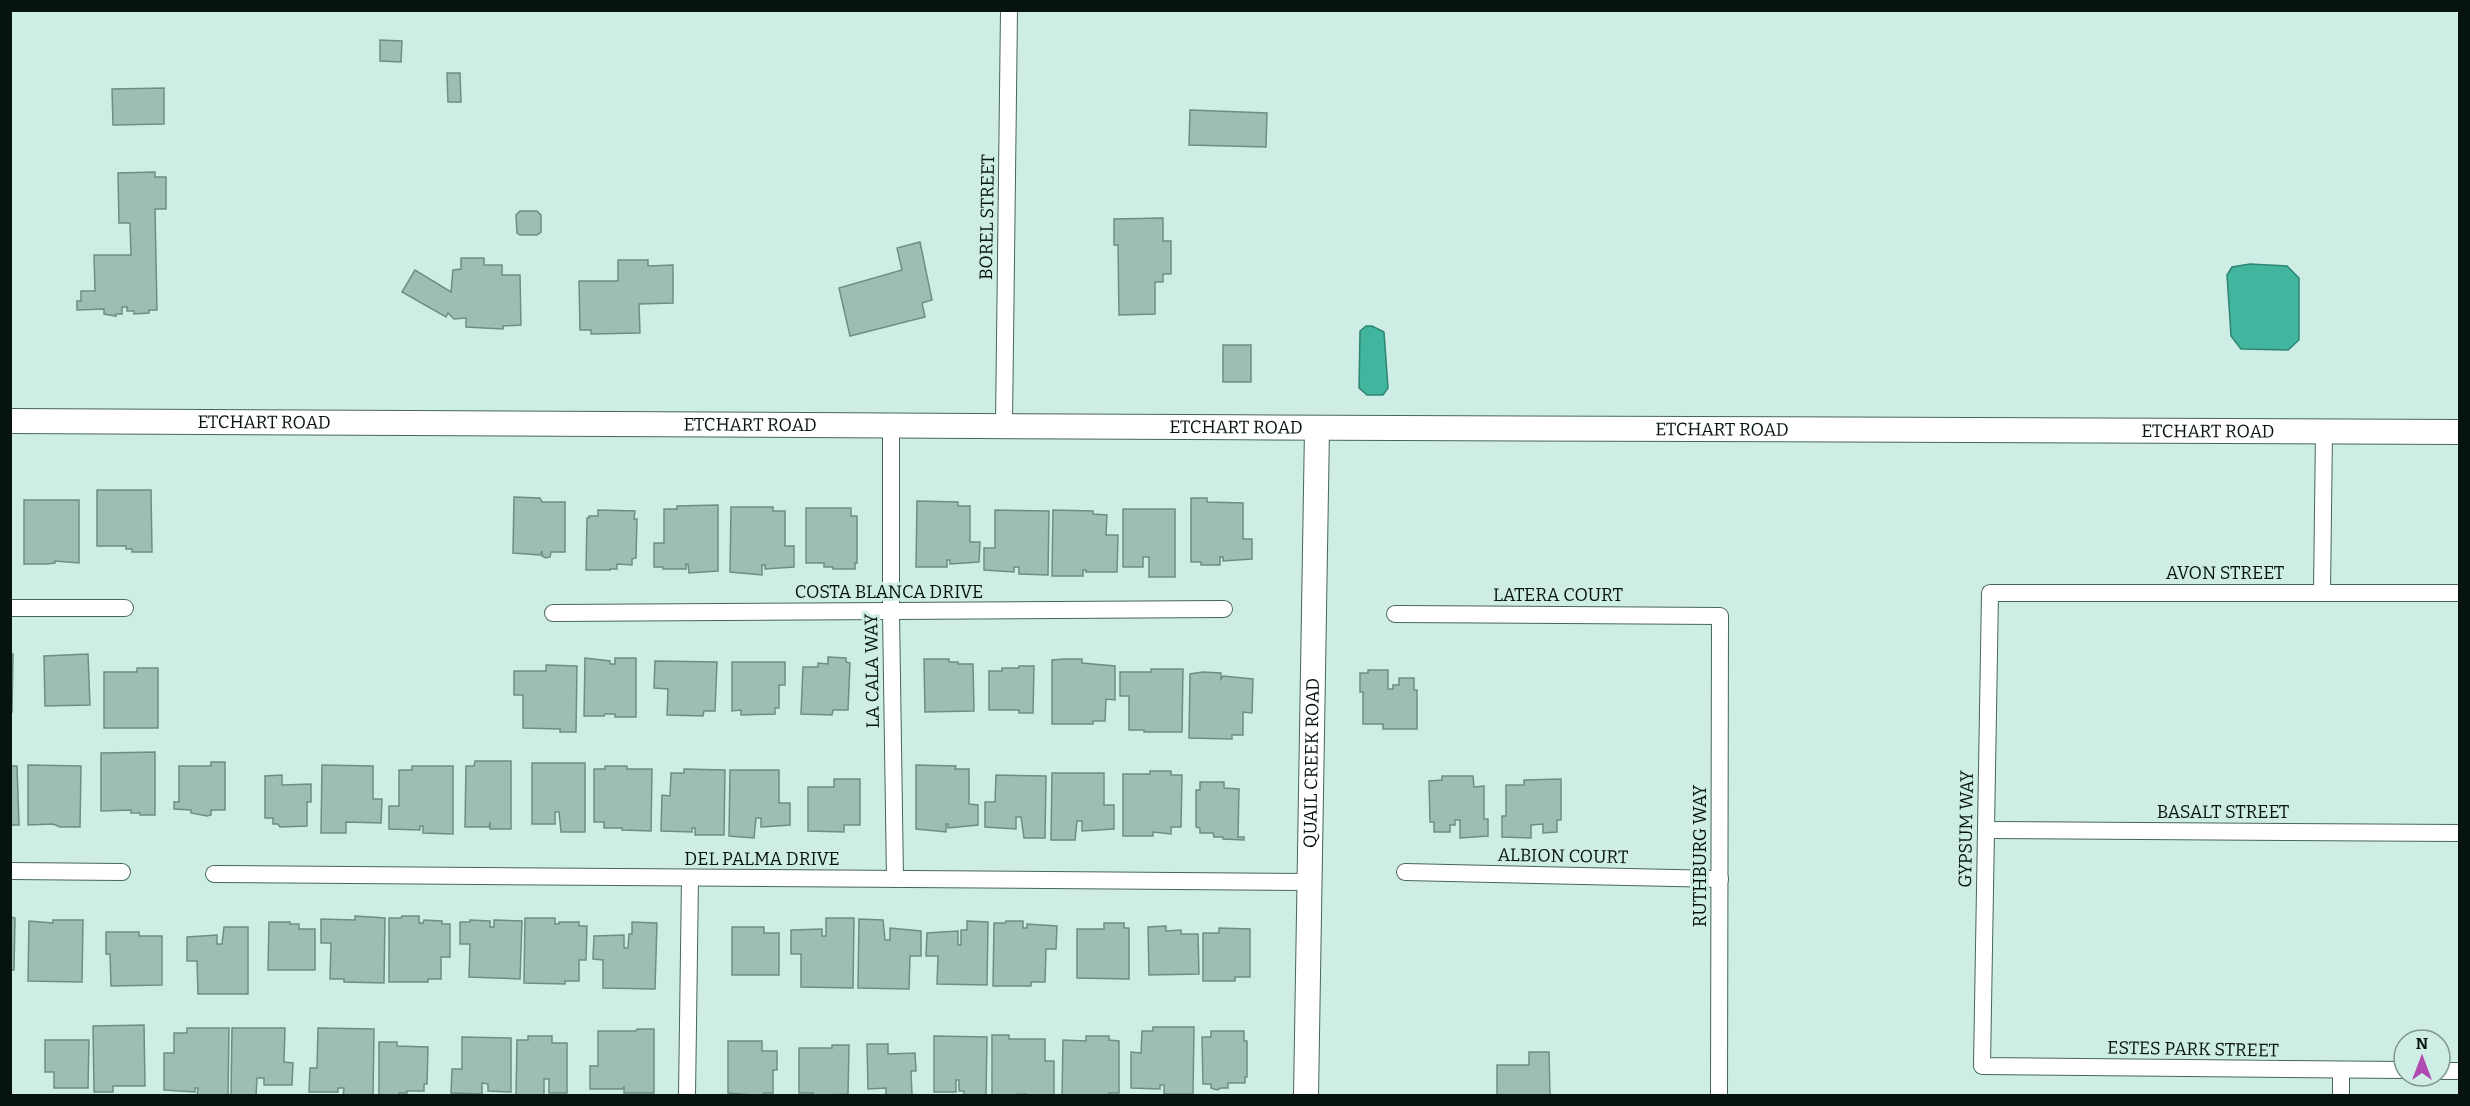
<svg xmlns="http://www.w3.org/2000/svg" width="2470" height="1106" font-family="Bitter,serif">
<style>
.water{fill:#41b59d;stroke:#308473;stroke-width:1.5}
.building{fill:#9ebdb5;stroke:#6f8d85;stroke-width:1.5}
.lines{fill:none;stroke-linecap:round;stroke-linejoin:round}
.street-casing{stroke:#48655d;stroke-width:18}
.secondary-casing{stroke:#48655d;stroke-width:26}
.street{stroke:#fff;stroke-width:16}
.secondary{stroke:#fff;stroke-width:24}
.labels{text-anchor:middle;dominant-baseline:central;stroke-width:6;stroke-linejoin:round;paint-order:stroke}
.street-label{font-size:18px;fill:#071310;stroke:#ceeee5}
</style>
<rect width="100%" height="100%" fill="#ceeee5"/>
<g class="water">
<path d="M2250,264L2287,266L2299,278V340L2288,350L2241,349L2231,336L2227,275L2232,267Z"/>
<path d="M1366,326H1372L1384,332L1388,388L1383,395H1367L1359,388L1360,331Z"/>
</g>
<g class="building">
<path d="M380,40L402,41L401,62L380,61Z"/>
<path d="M447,73H460L461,102H448Z"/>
<path d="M164,88V124L113,125L112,89Z"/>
<path d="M1190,110L1267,113L1266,147L1189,145Z"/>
<path d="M155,172V177H166V209H155L157,310H149V313L134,314V311H127V307H122V314H116V316L104,314V309L77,310V301H81V291H95L94,255H131L130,223H119L118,173Z"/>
<path d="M520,211H537L541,215V232L537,235H520L517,233L516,215Z"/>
<path d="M1163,218V241H1171V274H1163V282H1155V314L1119,315L1118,245H1114V219Z"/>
<path d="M920,242L932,300L922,303L925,317L850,336L839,288L902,270L897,248Z"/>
<path d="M461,258H484V265H502V275H520L521,325L503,326V329L466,327V318L454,319L448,313L446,317L402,292L415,270L451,292L453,270L461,269Z"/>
<path d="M618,260H648V266L673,265V303L639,304L640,333L591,334V330H580L579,281H618Z"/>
<rect x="1223" y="345" width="28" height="37"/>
<path d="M97,490H151L152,552H132V549H126V546H97Z"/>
<path d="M514,497L540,498L542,502H565V552H551L550,557L546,558L542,556V551L540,555L513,553Z"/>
<path d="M1191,498H1207V502L1243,503V539H1252V559L1223,561V557H1220V565H1201V562H1191Z"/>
<path d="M24,500H79V563L55,561V563L47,564H24Z"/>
<path d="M917,501L958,502V506H970V542H980L979,562L950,564V560H947V567H916Z"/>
<path d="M718,505V571L689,573L688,564H686V569H663V567H654V543H664V509H677V506Z"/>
<path d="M731,507H773V511H785V546H794V567L765,569V565H762V575L730,572Z"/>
<path d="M806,508H851V516H857V563H855V569H833V567H824V563H806Z"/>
<path d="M1123,509H1175V577H1149V557H1143V567H1123Z"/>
<path d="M598,510L635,511L634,519H637L636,558L632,559V565L617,564V569H610V570H586L587,518H589V516H598Z"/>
<path d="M995,510L1049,511L1048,575L1019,574V567H1014V572L984,570V548H995Z"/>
<path d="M1053,510L1093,511V514L1107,515L1106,535H1118L1117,572H1086V570H1083V576H1052Z"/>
<path d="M10,653L13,654L12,712H10Z"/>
<path d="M88,654L90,705L45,706L44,656Z"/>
<path d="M828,657L846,658V662L850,663L848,710H833L832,715L801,714L803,667H818V663L828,664Z"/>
<path d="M585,658L610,661V664H615V658H636V717H615V714H605L604,716H584Z"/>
<path d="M924,659H949V662H958V664H973L974,711L925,712Z"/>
<path d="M1064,659H1082V663L1115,666V700L1106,699L1105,721H1093V724H1052V660Z"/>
<path d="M655,661L717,662L715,711H704L703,716L667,715L668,689L654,688Z"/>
<path d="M732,662H785V685H779V708H775V714L741,715V710L732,711Z"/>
<path d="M546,665L577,666L576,732H560V729L523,728V695H514V671H546Z"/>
<path d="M1019,666H1034L1033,713H1019V710H989V671H1002V668H1019Z"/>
<path d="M137,668H158V728H104V672H137Z"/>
<path d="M1151,669H1183L1182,732H1144V730H1129V696H1120V672H1151Z"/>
<path d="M1368,670H1388V689H1393V685H1399V678H1414V690H1417V729H1383V724H1363V692H1360V673H1368Z"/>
<path d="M1203,672L1221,673V679L1223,676L1253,679L1252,713L1243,712V735H1232V739L1189,738L1190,674Z"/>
<path d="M155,752V815H140V813H131V810L101,811V753Z"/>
<path d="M475,761H511V829H490V822L489,827H465L466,766H474Z"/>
<path d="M211,762H225V810H211V815L207,816L191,813V810L174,809V802H179V766H211Z"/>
<path d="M532,763H585V832H561L559,812H555V824H532Z"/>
<path d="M28,765L81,766L80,827H60L53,824L28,825Z"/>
<path d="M322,765L373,766V799H382L381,823L346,822V833H321Z"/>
<path d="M916,765L956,766L955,769H969V804L978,805V825L948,828V824H946V832L916,829Z"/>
<path d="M10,766H17L19,825H10Z"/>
<path d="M412,766H453V834L423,833V826H420V830L389,829V806H399V770H412Z"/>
<path d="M605,766H627V769H652L651,831L622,830V828H604V822H594V769H605Z"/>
<path d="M684,769L725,770L724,835H695V828H692V832L661,831L662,795L670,796L671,773H684Z"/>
<path d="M730,770H779V803H790V825L761,827V818H756L754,838L729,836Z"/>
<path d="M1150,771H1171V775H1182L1181,827H1171V834L1153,832V836H1123V774H1150Z"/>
<path d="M1052,773H1104V805H1114V829L1082,831V821H1077L1075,840H1051Z"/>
<path d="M282,775V785L311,784V802H307V826L280,827L278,824H273V818H265V776Z"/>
<path d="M996,775L1046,776L1045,838H1024L1021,817H1016V829L985,827V802H995Z"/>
<path d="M1442,776H1473L1474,787L1484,786V819H1488V836L1460,838V820H1455V825H1450V832H1434V822H1430L1429,781L1442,780Z"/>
<path d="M834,779H860V825H844V832L808,831V787H834Z"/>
<path d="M1561,779V820H1557V832L1543,833V824L1531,825V838L1502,837V816H1506V785H1524V780Z"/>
<path d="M1200,782H1224V788L1239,789L1238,837H1244V840L1223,839V837H1214L1213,833H1200V828L1196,827V790H1200Z"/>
<path d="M355,916L385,918L384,983L344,982V979H330L331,943H321V919L355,920Z"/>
<path d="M402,916H419V923H423L424,920L442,921V924H450V957H441V979H428V982H389V918H401Z"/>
<path d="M10,917L15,918L14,970H11V978Z"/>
<path d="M525,918H555V924H559V922H579V926H587L586,960H579V981H565V984L524,983Z"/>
<path d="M826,918H854L853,988L801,987V954H791V930L822,929V936H826Z"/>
<path d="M859,919L883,920L885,940H890V928L921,931V956H910L909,989L858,988Z"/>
<path d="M53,920H83L82,982L28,981L29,921L53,923Z"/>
<path d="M470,920L490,921V927H494V920L522,921L520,979L469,977L470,944H460V922H470Z"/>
<path d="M967,921L988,922L987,985L937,984L938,956H926L927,933L958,931V945H961V930H967Z"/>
<path d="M1006,921H1023V928H1027V924L1057,926L1056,949H1046L1045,982H1031V986H993L994,923H1005Z"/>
<path d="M269,922H290V924H299V929H315V970H268Z"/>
<path d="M632,922L657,923L655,989L603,988V960L593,959L594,936L624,935V948H628L629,934H632Z"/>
<path d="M1104,923H1124V928H1129V979L1077,978V929H1104Z"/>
<path d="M1166,926V931L1181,930V934H1198L1199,974L1149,975L1148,927Z"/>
<path d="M224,927H248V994H198L197,961H187V937L217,935V944H222Z"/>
<path d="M732,927H764V933H779V975H732Z"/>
<path d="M1219,928L1250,929V977H1235V981H1203V933H1219Z"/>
<path d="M106,932H139V936H162V985L111,986L110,954H106Z"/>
<path d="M144,1025L145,1086H113V1092H94L93,1026Z"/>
<path d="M1153,1027H1194L1193,1094H1164V1085H1160V1089L1131,1088V1052L1141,1053L1142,1031H1153Z"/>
<path d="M187,1028H229L228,1095L197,1096L198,1088H195V1092L164,1090V1053H174V1033H187Z"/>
<path d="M232,1028H285L284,1062L293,1063L292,1085H264V1078H257L256,1096H231Z"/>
<path d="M318,1028L374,1029L373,1096H343L344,1088H338V1092H309L310,1068H317Z"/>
<path d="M637,1029H654V1093H624V1087L622,1089H590V1066H598V1031H636Z"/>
<path d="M1211,1031H1244V1041H1247V1077H1245V1083H1228V1088H1221L1217,1090L1211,1088V1084H1203L1202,1037H1211Z"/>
<path d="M992,1035H1009V1039H1045V1061H1054V1096H1026V1094L992,1096Z"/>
<path d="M528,1036H552V1043H567V1093H549V1079H544V1095H516L517,1040H528Z"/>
<path d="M934,1036L987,1037L986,1096H964V1091H959V1080H956V1092H934Z"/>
<path d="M1086,1036H1109V1040L1119,1041V1093H1109V1096H1062L1063,1040L1086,1041Z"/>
<path d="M462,1037L511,1038V1092L488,1091V1084L482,1083V1094L451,1093L452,1069H462Z"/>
<path d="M45,1040H89L88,1088H54V1072H45Z"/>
<path d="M728,1041H762V1051H777V1070H773V1093H764V1096L728,1093Z"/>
<path d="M379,1042H397V1046L428,1047L427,1084H424V1091H407V1093H399V1096H379Z"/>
<path d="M867,1044H888V1054L915,1053L916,1071H911L912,1095L886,1096V1088L868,1089Z"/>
<path d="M832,1045H849L848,1094L813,1096V1093H799V1048H832Z"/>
<path d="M1529,1052H1549L1550,1096H1497V1065H1529Z"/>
</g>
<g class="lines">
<defs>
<g id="street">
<path d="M1004,424L1009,10"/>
<path d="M891,426V612L895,879"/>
<path d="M2322,592L2324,431"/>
<path d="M10,608H125"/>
<path d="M553,613L1224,609"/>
<path d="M1395,614L1720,616L1719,1096"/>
<path d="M1986,830L2460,833"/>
<path d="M10,871L122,872"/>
<path d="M1405,872L1720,879"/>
<path d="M214,874L1310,882"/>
<path d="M2404,1070L1982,1066L1990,593H2460"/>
<path d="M2440,1071H2460"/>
<path d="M687,1096L690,878"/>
<path d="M2341,1096V1070"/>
</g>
<g id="secondary">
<path id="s1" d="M10,421C827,425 1643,430 2460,432"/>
<path id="s2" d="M1306,1096L1317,429"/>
</g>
</defs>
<use href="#street" class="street-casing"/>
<use href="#secondary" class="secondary-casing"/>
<use href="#street" class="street"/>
<use href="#secondary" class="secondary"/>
</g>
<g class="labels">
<g class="street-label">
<text transform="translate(987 217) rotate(-89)">BOREL STREET</text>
<text stroke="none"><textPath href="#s1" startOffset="254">ETCHART ROAD</textPath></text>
<text stroke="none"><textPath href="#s1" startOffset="740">ETCHART ROAD</textPath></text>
<text stroke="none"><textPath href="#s1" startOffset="1226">ETCHART ROAD</textPath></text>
<text stroke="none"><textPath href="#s1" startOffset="1712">ETCHART ROAD</textPath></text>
<text stroke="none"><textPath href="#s1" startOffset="2198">ETCHART ROAD</textPath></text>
<text x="2225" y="573">AVON STREET</text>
<text x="889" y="592">COSTA BLANCA DRIVE</text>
<text x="1558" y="595">LATERA COURT</text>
<text transform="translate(872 671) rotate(-91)">LA CALA WAY</text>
<text stroke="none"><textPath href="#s2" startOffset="333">QUAIL CREEK ROAD</textPath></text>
<text x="2223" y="812">BASALT STREET</text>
<text transform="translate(1966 829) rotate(-89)">GYPSUM WAY</text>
<text transform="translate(1563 856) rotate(1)">ALBION COURT</text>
<text transform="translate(1700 856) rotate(-90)">RUTHBURG WAY</text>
<text x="762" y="859">DEL PALMA DRIVE</text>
<text transform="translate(2193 1049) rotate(1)">ESTES PARK STREET</text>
</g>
</g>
<rect width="2470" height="1106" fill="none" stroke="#071310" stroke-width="24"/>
<g transform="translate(2422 1058)"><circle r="28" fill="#ceeee5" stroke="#7e9690" stroke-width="1.5"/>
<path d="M0-4.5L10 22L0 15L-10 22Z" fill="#ae4ab0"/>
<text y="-9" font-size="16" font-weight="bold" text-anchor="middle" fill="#071310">N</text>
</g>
</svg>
